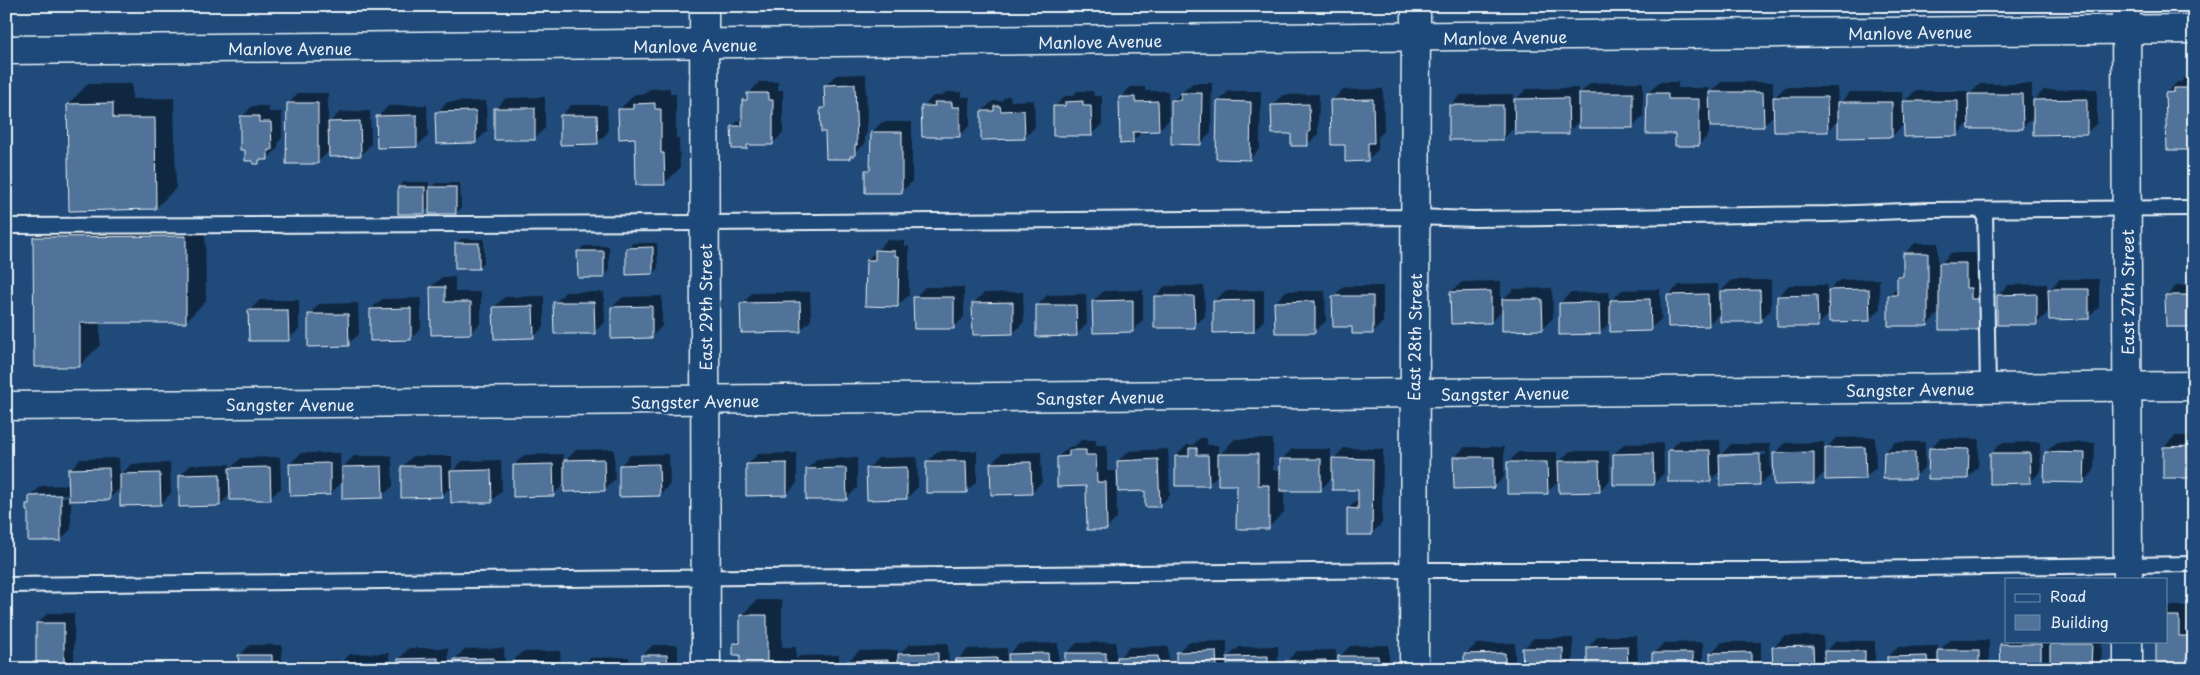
<svg xmlns="http://www.w3.org/2000/svg" width="2200" height="675" font-family="'Playpen Sans',sans-serif">
<style>
.shadow{fill:#0007;fill-rule:evenodd}
.building{fill:#517399;stroke:#e8f1f8}
.lines{fill:none;stroke-linecap:round;stroke-linejoin:round}
.service-casing{stroke:#e8f1f8;stroke-width:18}
.minor-casing{stroke:#e8f1f8;stroke-width:31}
.service{stroke:#1f4a7a;stroke-width:14}
.minor{stroke:#1f4a7a;stroke-width:28}
.labels{text-anchor:middle;dominant-baseline:central;stroke-width:4.5;stroke-linejoin:round;paint-order:stroke}
.street-label{font-size:16px;fill:#e8f1f8;stroke:#1f4a7a}
</style>
<rect width="100%" height="100%" fill="#1f4a7a"/>
<filter id="ink" filterUnits="userSpaceOnUse"><feTurbulence type="fractalNoise" baseFrequency=".02" numOctaves="2"/><feDisplacementMap in="SourceGraphic" scale="10" xChannelSelector="R" yChannelSelector="G"/><feConvolveMatrix kernelMatrix="1 2 1 2 8 2 1 2 1" color-interpolation-filters="sRGB"/></filter>
<g filter="url(#ink)">
<g class="shadow">
<path d="M866,74L867,133L865,135V144L850,157L822,108L826,104L825,86L836,75Z"/>
<path d="M2185,78H2194V148L2167,93L2177,82H2181Z"/>
<path d="M759,82H778V90H783V133L772,144H750L747,148L732,127L743,116V101Z"/>
<path d="M1643,82V116L1633,127L1580,120L1568,132L1516,126L1503,139L1450,106L1461,95L1513,94V102L1526,89L1578,88V95L1591,83Z"/>
<path d="M1659,82H1678V88H1709V94L1721,82H1773V99L1785,87H1837L1838,105L1850,92H1902V104L1915,91H1968V96L1980,84H2032V102L2044,90L2097,89V123L2086,133L2034,116L2022,128L1970,122L1957,135L1905,123L1892,136L1840,118L1827,131L1775,114L1763,125L1709,126V134L1699,145L1676,133L1648,93Z"/>
<path d="M1193,83H1212L1211,133L1201,143L1172,101Z"/>
<path d="M88,84H132V99L174,98L176,188L156,208L68,104Z"/>
<path d="M1130,87H1145V91H1168L1169,120L1158,130L1143,131L1132,142L1120,98Z"/>
<path d="M670,88V94H676V138H679L680,168L664,184L619,110L635,94H644L650,89Z"/>
<path d="M1383,89L1384,131L1378,137V150L1367,160L1346,143L1332,101L1342,90Z"/>
<path d="M1077,91H1093L1094,96H1102V124L1092,134L1054,107L1065,96H1073Z"/>
<path d="M1229,91H1261L1260,148L1250,159L1218,102Z"/>
<path d="M946,92H962V97H970V125L960,136L923,107L933,96H942Z"/>
<path d="M298,93H328V124L340,112L370,111L371,144L361,155L330,150L317,163L288,104Z"/>
<path d="M1319,94L1318,134L1307,145L1292,133L1272,106L1283,95Z"/>
<path d="M1006,96H1010L1011,101L1034,100L1035,127L1024,138L982,111L993,101H1001Z"/>
<path d="M545,97V128L535,138L495,109L506,98Z"/>
<path d="M486,101L487,131L476,142L437,113L447,102Z"/>
<path d="M427,105L428,136L417,146L378,117L388,106Z"/>
<path d="M571,105H607L608,132L597,143L561,116Z"/>
<path d="M252,106H269V112H282V138L278,142V148L267,159H262L258,163L242,117Z"/>
<path d="M882,122H912V182L901,192L867,170L871,166L872,132Z"/>
<path d="M404,182H429V189L436,183H460L461,208L456,213L431,206L424,213L399,187Z"/>
<path d="M205,217L206,301L186,321L100,322V345L80,365L34,237L54,218Z"/>
<path d="M461,239H484V262L479,267L456,244Z"/>
<path d="M887,240L905,241V246H909V295L898,305L867,260Z"/>
<path d="M633,243H657L658,268L653,273L628,248Z"/>
<path d="M1915,243H1938V266L1951,253H1976V277H1981L1990,318L1979,329L1940,312L1928,324L1889,296L1898,286V277L1904,271V254Z"/>
<path d="M584,246H609V271L604,276L579,251Z"/>
<path d="M442,277H455V292H481V322L471,333L431,287Z"/>
<path d="M1879,279L1880,309L1869,320L1830,313L1817,326L1778,296L1789,285H1827V292L1840,280Z"/>
<path d="M2060,279H2099V307L2088,318L2050,310L2037,323L1998,295L2008,285L2047,284V292Z"/>
<path d="M1732,280H1771V310L1760,320L1721,312L1708,325L1669,295L1679,285L1718,284L1719,306H1721V291Z"/>
<path d="M1501,281V301L1514,289L1552,288L1553,318L1542,329L1503,310L1491,322L1451,292L1462,282Z"/>
<path d="M2177,285H2194V325L2167,296Z"/>
<path d="M1165,286H1204L1205,316L1194,326L1155,297Z"/>
<path d="M1344,286H1383V322L1372,333L1353,325L1333,297Z"/>
<path d="M925,287H964V317L954,327L914,298Z"/>
<path d="M1660,289L1661,319L1650,329L1611,321L1600,333L1560,303L1570,293L1609,292L1610,302L1622,290Z"/>
<path d="M1143,290V320L1133,331L1093,301L1104,291Z"/>
<path d="M1264,290V320L1254,331L1214,301L1225,291Z"/>
<path d="M1286,291H1325L1326,321L1315,331L1276,302Z"/>
<path d="M565,292H604L605,322L594,332L555,303Z"/>
<path d="M810,292L811,320L800,331L742,304L752,293Z"/>
<path d="M1023,292L1024,322L1013,333L974,303L984,293Z"/>
<path d="M1086,294L1087,324L1076,335L1037,306L1047,295Z"/>
<path d="M544,296V326L534,337L494,307L505,297Z"/>
<path d="M662,296V326L651,337L612,307L623,297Z"/>
<path d="M421,298V328L411,339L371,309L382,299Z"/>
<path d="M260,300H299V329L288,340L249,311Z"/>
<path d="M358,303L359,334L348,344L309,315L319,304Z"/>
<path d="M2175,436H2194V477L2164,447Z"/>
<path d="M1875,437L1876,467L1865,478L1826,471L1814,483L1775,454L1785,443L1824,442V450L1836,438Z"/>
<path d="M1200,438H1207V445H1218L1219,455L1235,439H1273V470H1281V460L1292,449H1331V461L1344,448L1383,449L1382,523L1372,533L1348,509L1359,498V489L1333,477L1320,490L1284,489V512L1268,528L1238,484L1220,473L1208,484L1176,456L1187,445H1193Z"/>
<path d="M1940,438L1979,439L1978,467L1968,478L1930,449Z"/>
<path d="M1081,440H1096V445H1107V471H1116L1117,518L1106,529L1088,485L1058,457L1069,447L1075,446Z"/>
<path d="M1680,440H1720L1721,455L1731,444H1770L1771,474L1760,484L1721,470L1710,480L1669,451ZM1766,452V455L1730,456V453Z"/>
<path d="M1895,442H1925V467L1914,478L1885,452Z"/>
<path d="M2040,442L2041,471L2030,482L1991,454L2001,443Z"/>
<path d="M2057,442L2095,443L2094,471L2084,482L2046,452Z"/>
<path d="M1663,443L1664,473L1654,484L1614,454L1624,444Z"/>
<path d="M1465,447H1504V477L1494,487L1454,458Z"/>
<path d="M614,449L615,479L604,490L565,483L553,495L514,465L524,455L563,454L564,462L576,450Z"/>
<path d="M1168,449L1170,495L1160,505L1118,461L1129,451Z"/>
<path d="M938,451H977V481L967,491L927,462Z"/>
<path d="M1570,451H1609L1610,480L1599,491L1560,480L1547,492L1508,463L1518,452H1557V464Z"/>
<path d="M1041,452L1042,482L1031,493L992,463L1002,453Z"/>
<path d="M301,453H340L341,483L330,494L290,464Z"/>
<path d="M797,453V483L787,494L747,465L758,454Z"/>
<path d="M669,454L670,484L660,495L620,466L630,455Z"/>
<path d="M354,456H392L393,486L382,496L343,467Z"/>
<path d="M413,456H452V472L462,461L501,460L502,491L491,501L452,486L441,496L402,467Z"/>
<path d="M280,457L281,488L270,498L231,493L220,505L180,475L191,465L230,464V469L241,458Z"/>
<path d="M917,457L918,487L907,498L868,469L878,458Z"/>
<path d="M119,458L120,476L131,464L170,463L171,493L161,504L121,487L109,499L71,500V529L60,540L29,510L27,505L30,502V496L41,486L70,485V470L80,459ZM37,494H67V497H34Z"/>
<path d="M857,458V488L846,499L807,469L818,459Z"/>
<path d="M757,600H782V647H796V659L800,656L839,655V669H742V653L735,644L741,637V616Z"/>
<path d="M2168,606H2190V626H2194V669H2158L2166,641V608Z"/>
<path d="M48,613H74V666L71,669H37V624Z"/>
<path d="M1598,636H1637L1638,666L1635,669H1588V647Z"/>
<path d="M1784,636H1823L1824,654L1836,641H1875V669H1826V664L1821,669H1774V647Z"/>
<path d="M1534,638H1573V668L1524,669L1523,649Z"/>
<path d="M1950,640H1989V669H1888V657L1898,647L1938,646V652Z"/>
<path d="M2006,640V641H2051V645L2055,641H2102L2101,669H2052V663L2046,669H2002L2001,645Z"/>
<path d="M1227,641V658L1239,647L1278,646V669H1177V653L1188,642Z"/>
<path d="M1116,642V669H1066V654L1077,643Z"/>
<path d="M1703,642V669H1653V654L1664,643Z"/>
<path d="M1722,642H1761V669H1711V653Z"/>
<path d="M948,643L949,669H849L848,661L859,651L898,650V655L910,644Z"/>
<path d="M1058,643L1059,669H957V660L968,649L1007,648V656L1019,644Z"/>
<path d="M1515,643V669H1465V655L1476,644Z"/>
<path d="M250,645H282V669H240V655Z"/>
<path d="M653,645H678V669H642V656Z"/>
<path d="M1389,645V669H1339V657L1350,646Z"/>
<path d="M1168,646L1169,669H1119V658L1129,647Z"/>
<path d="M409,648H448L449,669H399V659Z"/>
<path d="M504,648L505,669H455V659L465,649Z"/>
<path d="M1336,650V669H1286V662L1297,651Z"/>
<path d="M560,651L561,669H511V663L522,652Z"/>
<path d="M389,653V669H291L300,660H339V665L350,654Z"/>
<path d="M629,657V669H579L590,658Z"/>
<path d="M231,662V669H172L178,663Z"/>
<path d="M149,665V669H95L97,666Z"/>
</g>
<g class="building">
<path d="M855,84L857,145H855V156H850V159H826L825,132H821L820,108H825L824,85Z"/>
<path d="M2174,88H2194V150H2167L2165,93L2174,92Z"/>
<path d="M1709,92H1763L1764,127H1710Z"/>
<path d="M747,93H768V100H773V145H747V149H732L731,126H742V100H747Z"/>
<path d="M1181,93H1202L1201,145L1171,144V100H1181Z"/>
<rect x="1579" y="93" width="54" height="35"/>
<path d="M1647,93H1668V99H1699V146H1675V134H1646Z"/>
<path d="M1968,94H2022L2023,129H1969Z"/>
<path d="M1119,97H1135V102L1158,101L1159,131L1133,132V143L1120,144Z"/>
<path d="M1773,97H1827L1828,132H1774Z"/>
<path d="M1568,98L1569,134H1515L1514,99Z"/>
<path d="M1373,99L1374,143H1368V161L1345,162V145H1331L1330,100Z"/>
<path d="M2087,99V134L2033,135V100Z"/>
<path d="M1083,101V106H1091L1092,136H1053V106H1065V102Z"/>
<path d="M1217,101L1251,102L1250,160L1216,159Z"/>
<path d="M1903,101H1958V136L1904,137Z"/>
<path d="M934,102H952V107H960V137H922L921,106H935Z"/>
<path d="M1838,102H1892V137L1838,138Z"/>
<path d="M113,103V118H155L156,209L69,211L67,104Z"/>
<path d="M287,103H318V164H286Z"/>
<path d="M655,103V109H661V153H664L665,185H636L635,138L619,139L618,109H633V104Z"/>
<path d="M1309,104L1310,132H1308V146H1291V134H1272L1271,105Z"/>
<rect x="1449" y="105" width="54" height="35"/>
<path d="M994,106H1000L1001,111L1024,110L1025,139L981,140V111H994Z"/>
<rect x="494" y="108" width="41" height="32"/>
<path d="M476,111V143L436,144L435,112Z"/>
<path d="M417,115V147L377,148L376,116Z"/>
<path d="M560,115H597L598,144L560,145Z"/>
<path d="M240,116H259V122H271L272,150H268V160H259V164H253V161H245V150H240Z"/>
<path d="M360,121L361,156L329,157L328,122Z"/>
<path d="M871,132H902V193H865V170H870Z"/>
<rect x="398" y="187" width="27" height="27"/>
<rect x="429" y="187" width="27" height="27"/>
<path d="M186,236V323H80V367H34L33,237Z"/>
<rect x="455" y="243" width="24" height="26"/>
<path d="M653,247V274L626,275V248Z"/>
<path d="M875,250L895,251V256H899L898,307L865,306L866,260H875Z"/>
<path d="M577,251H604V278H578Z"/>
<path d="M1903,253H1928V326H1888V295H1897V276H1903Z"/>
<path d="M1939,263H1966V288H1971V299H1980V330H1939Z"/>
<path d="M430,287H445V302H471V334L431,335Z"/>
<path d="M1869,289L1870,321L1829,322L1828,290Z"/>
<path d="M2048,289H2089V319L2049,320Z"/>
<path d="M1760,290L1761,322H1720V291Z"/>
<path d="M1491,291V323L1451,324L1450,292Z"/>
<path d="M1708,294L1709,326L1668,327L1667,295Z"/>
<path d="M2037,294V325H1997V295Z"/>
<path d="M1817,295L1818,327H1777V296Z"/>
<path d="M2165,295H2194V327H2166Z"/>
<path d="M1154,296H1194L1195,328H1154Z"/>
<path d="M1332,296H1373V334H1352V327H1333Z"/>
<path d="M913,297H954V329H914Z"/>
<path d="M1502,299H1542L1543,330L1502,331Z"/>
<path d="M1650,299L1651,331L1610,332V300Z"/>
<path d="M1133,300V332L1093,333L1092,301Z"/>
<path d="M1254,300V332L1213,333V301Z"/>
<path d="M1315,301V333H1275L1274,302Z"/>
<path d="M553,302H594L595,334H554Z"/>
<path d="M800,302L801,332L741,333L740,303Z"/>
<path d="M1013,302V334L973,335L972,303Z"/>
<path d="M1599,302L1600,334L1559,335V303Z"/>
<path d="M1036,305H1076L1077,336L1036,337Z"/>
<path d="M533,306L534,338L494,339L493,307Z"/>
<path d="M652,306V338L611,339V307Z"/>
<path d="M411,308V340L370,341V309Z"/>
<path d="M248,310H288L289,341H249Z"/>
<path d="M308,314H348L349,346L308,347Z"/>
<path d="M2194,446V478H2163V447Z"/>
<path d="M1865,447L1866,479L1825,480V448Z"/>
<path d="M1189,448H1197V455H1208L1209,486H1175V456H1189Z"/>
<path d="M1929,448L1969,449L1968,479H1928Z"/>
<path d="M1069,450H1086V455H1096L1097,482H1106L1107,530H1087L1086,486L1057,487V457L1069,456Z"/>
<path d="M1668,450H1710L1711,482H1668Z"/>
<path d="M1814,452V484L1774,485L1773,453Z"/>
<path d="M1884,452H1915V479H1883Z"/>
<path d="M2045,452L2085,453L2084,483L2044,482Z"/>
<path d="M1653,453L1654,485H1613V454Z"/>
<path d="M1990,453H2030L2031,483L1990,484Z"/>
<path d="M1218,454H1258V485H1269V529H1236L1237,485H1218Z"/>
<path d="M1760,454V485L1720,486L1719,455Z"/>
<path d="M1453,457H1494V488L1454,489Z"/>
<path d="M1332,458L1373,459L1372,535H1347V508L1358,509V490H1332Z"/>
<path d="M604,459L605,491L564,492V460Z"/>
<path d="M1158,459L1160,507H1145V491L1118,492L1117,461Z"/>
<rect x="1280" y="459" width="41" height="32"/>
<path d="M926,461H966L967,493H926Z"/>
<path d="M1558,461H1599L1600,492L1559,493Z"/>
<path d="M1031,462L1032,494L991,495L990,463Z"/>
<path d="M1507,462H1547L1548,494H1507Z"/>
<path d="M330,463V495L290,496L289,464Z"/>
<path d="M787,463V495L746,496V464Z"/>
<path d="M553,464L554,496L513,497V465Z"/>
<path d="M659,464L660,496L619,497V465Z"/>
<path d="M382,466L383,498L342,499V467Z"/>
<path d="M401,466H441L442,497L401,498Z"/>
<path d="M270,467L271,500H230L229,468Z"/>
<path d="M907,467V499L867,500L866,468Z"/>
<path d="M109,468L110,500L69,501L68,469Z"/>
<path d="M846,468L847,500H806V469Z"/>
<path d="M491,470L492,503H451L450,471Z"/>
<path d="M160,473L161,505L120,506V474Z"/>
<path d="M220,474V506L179,507V475Z"/>
<path d="M61,495V541H28V511H26V504H29V496Z"/>
<path d="M740,615H767V662H781V669H740V655H733V643H740Z"/>
<path d="M2166,616H2179V636H2190L2191,669H2156V641H2166Z"/>
<rect x="36" y="623" width="28" height="46"/>
<path d="M2000,644H2041V669H2001Z"/>
<path d="M2050,644H2092L2091,669H2050Z"/>
<path d="M1627,646L1628,669H1587V647Z"/>
<path d="M1813,646L1814,669H1773L1772,647Z"/>
<path d="M1522,648H1563V669H1523Z"/>
<rect x="1938" y="650" width="41" height="19"/>
<path d="M1216,651L1217,669H1176V652Z"/>
<rect x="1824" y="651" width="41" height="18"/>
<path d="M1751,652V669H1710V653Z"/>
<path d="M938,653V669H898V654Z"/>
<path d="M1048,653L1049,669H1008V654Z"/>
<rect x="1065" y="653" width="41" height="16"/>
<path d="M1505,653V669H1464V654Z"/>
<rect x="1652" y="653" width="41" height="16"/>
<path d="M238,655H272V669H239Z"/>
<path d="M641,655H667L668,669H641Z"/>
<path d="M1158,656L1159,669H1118L1117,657Z"/>
<path d="M1268,656V669H1227V657Z"/>
<path d="M1338,656H1378L1379,669H1338Z"/>
<path d="M1927,656L1928,669H1887V657Z"/>
<path d="M438,658V669H398V659Z"/>
<path d="M494,658V669H454V659Z"/>
<path d="M997,658V669H956V659Z"/>
<path d="M888,660V669H847V661Z"/>
<path d="M1326,660V669H1285V661Z"/>
<rect x="510" y="662" width="40" height="7"/>
<path d="M379,663V669H338V664Z"/>
<path d="M829,665V669H788V666Z"/>
<rect x="578" y="668" width="41" height="1"/>
</g>
<g class="lines">
<defs>
<g id="service">
<path d="M1985,210L1988,388"/>
<path d="M6,226L704,223L1415,217L1474,219L1830,214L1929,210L2194,208"/>
<path d="M6,585L1413,570H1779L2194,564"/>
</g>
<g id="minor">
<path d="M704,6L706,669"/>
<path d="M2126,6L2128,579"/>
<path d="M6,50L2194,29"/>
<path d="M6,406L2194,386"/>
<path d="M2128,641V669"/>
<path d="M1414,669L1416,6"/>
</g>
</defs>
<use href="#service" class="service-casing"/>
<use href="#minor" class="minor-casing"/>
<use href="#service" class="service"/>
<use href="#minor" class="minor"/>
</g>
</g>
<g class="labels">
<g class="street-label">
<text transform="translate(1910 32) rotate(-1)">Manlove Avenue</text>
<text transform="translate(1505 37) rotate(-1)">Manlove Avenue</text>
<text transform="translate(1100 41) rotate(-1)">Manlove Avenue</text>
<text transform="translate(695 45) rotate(-1)">Manlove Avenue</text>
<text x="290" y="48">Manlove Avenue</text>
<text transform="translate(2127 292) rotate(-90)">East 27th Street</text>
<text transform="translate(705 307) rotate(-90)">East 29th Street</text>
<text transform="translate(1414 337) rotate(-89)">East 28th Street</text>
<text transform="translate(1910 389) rotate(-1)">Sangster Avenue</text>
<text transform="translate(1505 393) rotate(-1)">Sangster Avenue</text>
<text transform="translate(1100 397) rotate(-1)">Sangster Avenue</text>
<text transform="translate(695 401) rotate(-1)">Sangster Avenue</text>
<text x="290" y="404">Sangster Avenue</text>
</g>
</g>
<rect width="2200" height="675" fill="none" stroke="#1f4a7a" stroke-width="25"/>
<rect x="12" y="12" width="2175" height="650" fill="none" stroke="#e8f1f8" stroke-width="2" filter="url(#ink)"/>
<rect x="2005" y="578" width="162" height="65" fill="#1f4a7a" stroke="#6f8dac"/>
<rect x="2015" y="594" width="25" height="8" fill="#1f4a7a" stroke="#6f8dac"/>
<text x="2050" y="602" font-size="15" fill="#e8f1f8">Road</text>
<rect x="2015" y="615" width="25" height="15" fill="#517399" stroke="#6f8dac"/>
<text x="2050" y="628" font-size="15" fill="#e8f1f8">Building</text>
</svg>
